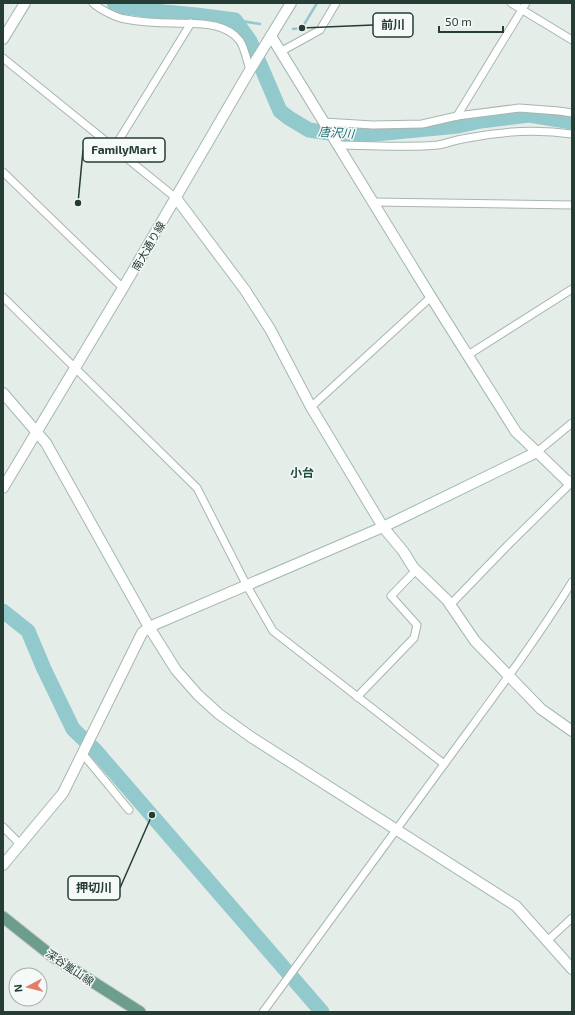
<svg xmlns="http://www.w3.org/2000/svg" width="575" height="1015" font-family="'Exo 2','Noto Sans JP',sans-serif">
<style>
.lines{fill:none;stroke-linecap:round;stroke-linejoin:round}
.stream{stroke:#92c9cc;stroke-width:2.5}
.river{stroke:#92c9cc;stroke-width:15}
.street-casing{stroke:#a8b5af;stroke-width:9}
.secondary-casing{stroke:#a4b8af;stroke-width:12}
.primary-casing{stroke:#c2c9c6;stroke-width:13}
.street{stroke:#fff;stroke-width:7}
.secondary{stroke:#fff;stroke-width:10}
.primary{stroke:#6d9e8d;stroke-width:11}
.labels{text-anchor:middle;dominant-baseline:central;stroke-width:3;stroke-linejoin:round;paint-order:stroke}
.street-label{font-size:11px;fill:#253d35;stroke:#f5f9f7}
.water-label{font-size:12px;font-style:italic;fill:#246e74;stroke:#f5f9f7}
.neighbourhood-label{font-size:12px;font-weight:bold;fill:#234e3f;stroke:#f5f9f7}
.leader{fill:none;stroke:#253d35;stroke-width:1.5}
.callout-dot{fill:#253d35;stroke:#f5f9f7;stroke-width:1.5}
.callout{fill:#f5f9f7;stroke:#253d35;stroke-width:1.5}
.callout-label{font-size:12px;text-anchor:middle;font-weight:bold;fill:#253d35}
</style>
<rect width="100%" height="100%" fill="#e5ede9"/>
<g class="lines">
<g class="stream">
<path d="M235,20L260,24"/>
<path d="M293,29L302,28L317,3"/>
</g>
<g class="river">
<path d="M114,3L120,6L154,11L196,15L235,20L250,41L280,111L289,118L309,130L344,135L375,134L458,126L481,121L529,115L572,122"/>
<path d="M3,611L28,631L44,669L73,729L95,750L322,1012"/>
</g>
<defs>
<g id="street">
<path d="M93,3C99,9 117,18 125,19C141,22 158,23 174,23C196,24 225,21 240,41C245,49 247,61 250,70"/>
<path d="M511,3L572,40"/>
<path d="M280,52L320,30L336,3"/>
<path d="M3,58L176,198"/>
<path d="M457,116L526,3"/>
<path d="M324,122L373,125L422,124L457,116L519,108L559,111L572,113"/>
<path d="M337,145C369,145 407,148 438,145C449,143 458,139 468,138C503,131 537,129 572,134"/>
<path d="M114,148L191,23"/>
<path d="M3,172L123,288"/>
<path d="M373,202L572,205"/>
<path d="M3,297L197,488L247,586L273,631L444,764"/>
<path d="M468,355L572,289"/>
<path d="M311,407L431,297"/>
<path d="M537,452L572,423"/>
<path d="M451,604L508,545L571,483"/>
<path d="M357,697L414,638L417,625L391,596L416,570"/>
<path d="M82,753L129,810"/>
<path d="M3,827L20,844"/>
<path d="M547,941L572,918"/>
<path d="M263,1012C324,929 384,846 445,763C488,704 534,644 572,582"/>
</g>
<g id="secondary">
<path d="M271,36L431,297L516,432L537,452L566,480L572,483"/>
<path d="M3,39L25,3"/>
<path d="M176,198L245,290L270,329L311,407L383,527L403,551L413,567L447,600L475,641L541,709L572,731"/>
<path d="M3,393L46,443L149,627L176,670L198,695L219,714L251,737L516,906L572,969"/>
<path d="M3,488L123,288L250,70L291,3"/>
<path d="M3,865L63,793L142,633L149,627L383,527L537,452"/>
</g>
<path id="primary" d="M3,917L52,956L140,1012"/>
</defs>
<use href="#street" class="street-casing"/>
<use href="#secondary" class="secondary-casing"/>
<use href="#primary" class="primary-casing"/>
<use href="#street" class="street"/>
<use href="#secondary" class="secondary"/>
<use href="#primary" class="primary"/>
</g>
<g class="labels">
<g class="street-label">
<text transform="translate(148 246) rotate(-60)">南大通り線</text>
<text transform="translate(70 967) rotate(34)">深谷嵐山線</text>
</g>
<g class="water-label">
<text transform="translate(336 132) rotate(4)">唐沢川</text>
</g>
<g class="neighbourhood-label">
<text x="302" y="472">小台</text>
</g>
</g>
<path class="leader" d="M302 28L373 25M78 203L83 150M152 815L120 888"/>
<g class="callout-dot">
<circle cx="302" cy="28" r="4"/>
<circle cx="78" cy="203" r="4"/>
<circle cx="152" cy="815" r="4"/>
</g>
<g class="callout">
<rect x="373" y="13" width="40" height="24" rx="4"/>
<rect x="83" y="138" width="82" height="24" rx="4"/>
<rect x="68" y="876" width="52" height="24" rx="4"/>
</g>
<g class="callout-label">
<text x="393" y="29">前川</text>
<text x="124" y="154">FamilyMart</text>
<text x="94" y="892">押切川</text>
</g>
<rect width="575" height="1015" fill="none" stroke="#253d35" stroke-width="8"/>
<g transform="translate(28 987) rotate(263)"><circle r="19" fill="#f5f9f7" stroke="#a2aea9"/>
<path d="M0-3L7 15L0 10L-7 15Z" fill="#e67d6a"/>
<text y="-6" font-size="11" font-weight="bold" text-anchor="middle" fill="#253d35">N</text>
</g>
<path d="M439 26v6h64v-6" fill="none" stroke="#253d35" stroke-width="2"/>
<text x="445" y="26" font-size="12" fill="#253d35" stroke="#f5f9f7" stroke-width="3" paint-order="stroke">50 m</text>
</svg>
